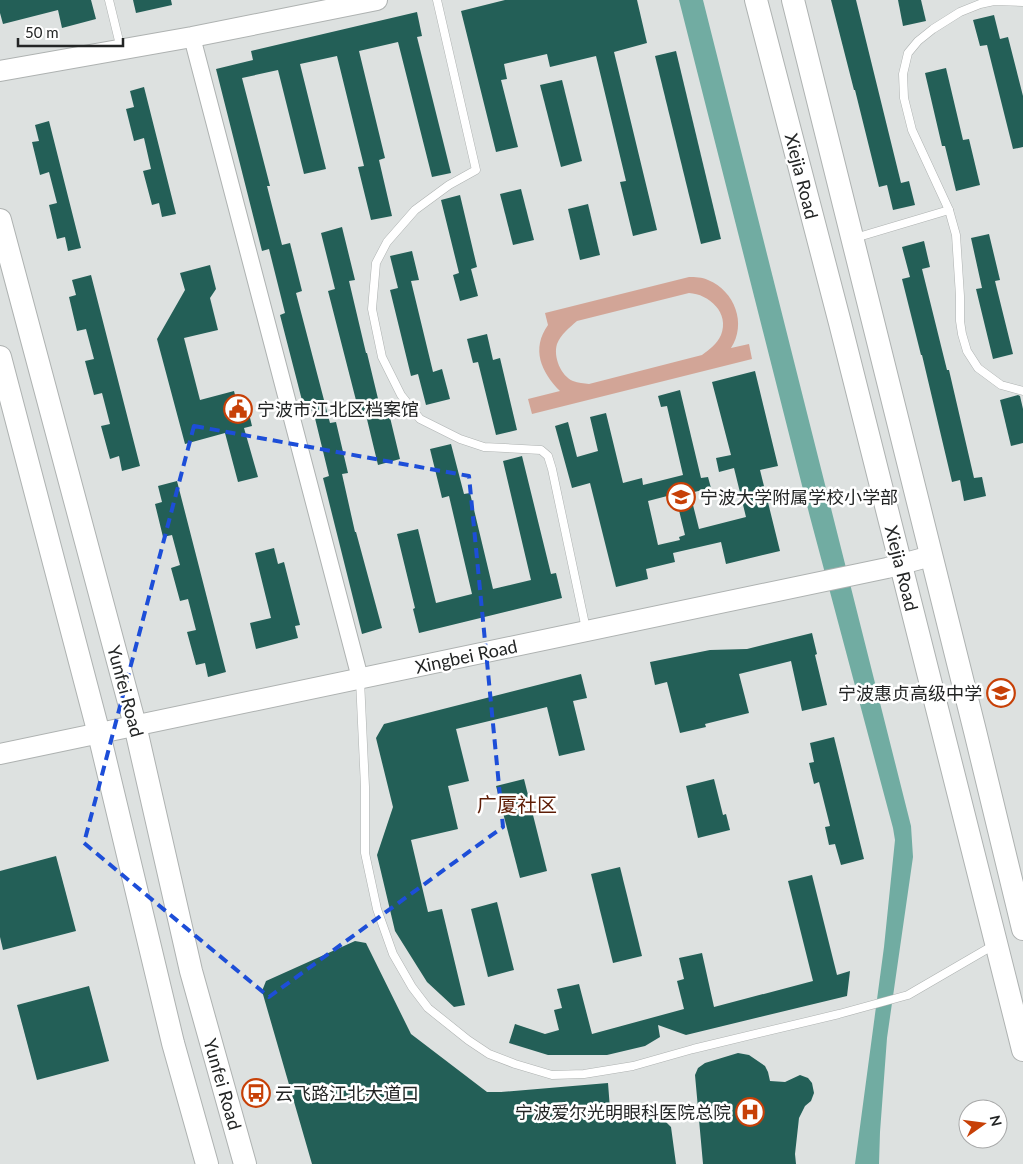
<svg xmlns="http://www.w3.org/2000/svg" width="1023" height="1164" font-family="Lato,'Noto Sans SC',sans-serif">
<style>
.green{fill:#d2a597;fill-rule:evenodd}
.water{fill:#71aca2}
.building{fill:#235f57;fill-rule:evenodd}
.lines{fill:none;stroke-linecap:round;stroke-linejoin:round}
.service-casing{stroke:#aeb2b1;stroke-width:9}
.minor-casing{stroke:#aeb2b1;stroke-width:18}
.tertiary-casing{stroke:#aeb2b1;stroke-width:22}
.secondary-casing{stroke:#aeb2b1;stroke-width:24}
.service{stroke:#fff;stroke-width:8}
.minor{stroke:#fff;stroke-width:16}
.tertiary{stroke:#fff;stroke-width:20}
.secondary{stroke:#fff;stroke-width:22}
.marked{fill:none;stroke:#1d4ed8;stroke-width:4;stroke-dasharray:10 6;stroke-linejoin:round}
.labels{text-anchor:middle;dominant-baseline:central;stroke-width:5;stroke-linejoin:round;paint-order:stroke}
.street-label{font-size:18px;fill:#232525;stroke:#fff}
.poi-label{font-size:18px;fill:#232525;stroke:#fff;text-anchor:start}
.quarter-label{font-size:20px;fill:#5e1d06;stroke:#fff}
</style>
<rect width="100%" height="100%" fill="#dde1e0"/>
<path class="green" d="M689,277C695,277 702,277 708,280C735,291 747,324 731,348L749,344L752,359L532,414L528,399L560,391C541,372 531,349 548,325L545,313ZM689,293C709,294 730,313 721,335C717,344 709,350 702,355L589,384C584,383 578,383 573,381C561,376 553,357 557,344C561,334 569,328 577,321Z"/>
<path class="water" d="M679,0H703L911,826L913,857L887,1038L880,1132L879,1164H855L884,947L895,840L893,828L810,517Z"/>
<g class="building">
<path d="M0,0H91L96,19L62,28L58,10L3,24L0,13Z"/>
<path d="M133,0H171L172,5L136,13Z"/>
<path d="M505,0H637L647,43L614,52L657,230L633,236L620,182L626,181L596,56L550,67L547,54L504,64L507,79L501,80L518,147L496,152L461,11Z"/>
<path d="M831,0H856L901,183L909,181L915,205L893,210L887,185L879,187L855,90H854Z"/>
<path d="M898,0H921L926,21L903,26Z"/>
<path d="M417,12L422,36L417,37L451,173L432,177L398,42L359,51L385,158L379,160L392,216L371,220L358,167L364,166L337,56L300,64L326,169L304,174L278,70L242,78L270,186H267L282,245L290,243L302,291L296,293L330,423L336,422L348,473L342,474L355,532H356L382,628L362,634L323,478L329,476L313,410L305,412L280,315L285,313L269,249L262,251L216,69L253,60L251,51Z"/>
<path d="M994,15L1000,39L1008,37L1023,96V147L1013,149L987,45L980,46L973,20Z"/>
<path d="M676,51L721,239L701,244L655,56Z"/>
<path d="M946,68L963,140L969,139L980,185L956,191L945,146H942L925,73Z"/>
<path d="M562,80L582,161L561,167L540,85Z"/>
<path d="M144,87L176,214L162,217L159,203L152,205L143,171L151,169L144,138L134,141L126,109L134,107L130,91Z"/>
<path d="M49,121L81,248L68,251L65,237L57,239L49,205L57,203L49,172L40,175L32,142L39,141L35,125Z"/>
<path d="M521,189L534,240L513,245L500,194Z"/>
<path d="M460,195L477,267L471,269L478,296L460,301L453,275L459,273L441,200Z"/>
<path d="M588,204L600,255L580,260L568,209Z"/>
<path d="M342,227L355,280L349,281L366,353H367L380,407L387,405L400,459L378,465L365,411L359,412L328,291L335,289L321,233Z"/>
<path d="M989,234L1000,280L995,281L1013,354L993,359L976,289L982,288L971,238Z"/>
<path d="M924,241L930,267L922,269L947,370H949L974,478L982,477L986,496L964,501L960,480L952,482L922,355H921L902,279L910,277L902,247Z"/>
<path d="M412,251L419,280L411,281L433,372L442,369L450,399L426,405L418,374L411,376L390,290L398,288L390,256Z"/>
<path d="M210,265L216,289L210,298L218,330L184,338L200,400L234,391L237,403L246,401L252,426L244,428L258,477L238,482L225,433L185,444L157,339L185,290L180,273Z"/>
<path d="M91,275L140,466L122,471L119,456L110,459L101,426L110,424L102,393L94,395L85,361L94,359L86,329L77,331L69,297L76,295L72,280Z"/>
<path d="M487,334L493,360L500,358L517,430L496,435L478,362L473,363L467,339Z"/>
<path d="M755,371L778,466L760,470L780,551L726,564L721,542L673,553L675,562L646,569L648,579L616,587L590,483L572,488L555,426L568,422L577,457L598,451L590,417L606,413L623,483L642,478L643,485L683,475L667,406L661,407L658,396L680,390L701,478L708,477L711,488L690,493L699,529L746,517L734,468L719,472L716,458L731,455L712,382ZM675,494L685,535L679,537L680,540L658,545L648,501Z"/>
<path d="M1018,395L1020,396L1023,409V443L1011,446L1000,400Z"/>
<path d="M451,444L464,494L470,493L493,589L531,580L503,461L522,456L551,574L556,573L562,598L419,633L413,609L415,608L397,534L418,529L436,603L472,594L449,496L442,498L430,449Z"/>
<path d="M177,481L226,672L208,677L205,663L196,665L187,632L196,630L188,599L180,601L171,568L180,565L172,535L163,537L155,504L162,502L158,486Z"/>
<path d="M274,548L278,564L284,562L300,625L295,626L298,638L256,649L250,623L271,618L255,553Z"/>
<path d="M812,633L817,654L815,655L827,705L802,711L791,661L739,674L749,713L705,724L706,727L680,733L667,682L655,685L650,662L710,650L747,649Z"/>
<path d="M581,674L587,698L573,701L585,750L559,756L547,707L456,729L469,781L448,786L458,829L411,840L428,912L442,909L465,1005L454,1007L427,982L395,931L377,855L393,807L376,738L384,724Z"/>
<path d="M834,737L864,859L841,865L835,844L829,845L825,827L830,826L819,782L814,784L809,763L814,762L810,743Z"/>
<path d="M524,779L547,871L520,878L496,786Z"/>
<path d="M714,779L723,815L726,814L730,830L698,838L686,786Z"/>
<path d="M56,856L76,931L3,950L0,937V871Z"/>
<path d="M620,867L642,956L613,963L591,874Z"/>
<path d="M812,875L837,975L850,971L847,996L686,1035L658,1025L660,1037L645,1046L607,1055H548L509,1043L515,1024L545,1034L559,1030L554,1010L562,1008L557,989L579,984L592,1034L684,1009L677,981L684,979L679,958L702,953L714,1007L813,981L788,881Z"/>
<path d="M497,902L514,970L488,977L471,909Z"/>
<path d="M355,941L366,943L411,1034L487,1092H501L608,1083L610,1109L629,1114L644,1111L659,1115L671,1127L676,1164H312L262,991L266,981Z"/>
<path d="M89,986L109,1061L37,1080L17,1005Z"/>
<path d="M738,1053L749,1055L765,1066L768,1072L770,1081L785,1082L800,1075L808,1078L812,1083L814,1093L811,1101L805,1106L799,1118L795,1154L796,1164H703L695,1075L698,1068L705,1063Z"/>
</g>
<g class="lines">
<defs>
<g id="service">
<path d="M109,0L121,49"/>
<path d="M437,0L476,170L449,185L415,210L387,242L376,263L372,309L382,357L401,395L420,419L460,439L484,447L541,450L548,456L552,469L586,629"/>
<path d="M1023,2L994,1L980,4L960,12L933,29L918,41L908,53L903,74L904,98L912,130L949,210L956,235L960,296V321L962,334L967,351L978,368L1001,385L1023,391"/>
<path d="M855,238L949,210"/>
<path d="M360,680L365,787V853L377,909L393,954L412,987L428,1008L468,1040L489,1054L515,1064L552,1075L584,1074L633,1066L693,1049L839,1014L908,995L994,945"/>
</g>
<path id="minor" d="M192,37L360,678"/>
<g id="tertiary">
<path d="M0,71L192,37L377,0"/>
<path d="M0,754L887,568L931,556"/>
</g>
<g id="secondary">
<path d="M756,0L840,323L1023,1050"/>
<path d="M793,0L975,731L1023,929"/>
<path d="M0,220L135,725L191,971L245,1164"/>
<path d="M0,357L99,734L173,1043L207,1164"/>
</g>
</defs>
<use href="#service" class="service-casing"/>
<use href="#minor" class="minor-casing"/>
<use href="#tertiary" class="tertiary-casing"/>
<use href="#secondary" class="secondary-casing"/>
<use href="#service" class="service"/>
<use href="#minor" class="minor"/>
<use href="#tertiary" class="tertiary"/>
<use href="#secondary" class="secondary"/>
</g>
<path class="marked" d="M194,426L469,476L503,827L269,997L84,843Z"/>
<defs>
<symbol id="civic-ring" viewBox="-11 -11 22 22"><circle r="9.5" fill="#fff" stroke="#c74007" stroke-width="1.5"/><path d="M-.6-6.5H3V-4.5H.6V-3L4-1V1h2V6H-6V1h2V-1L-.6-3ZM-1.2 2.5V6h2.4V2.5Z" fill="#c74007"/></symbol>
<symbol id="school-ring" viewBox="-11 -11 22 22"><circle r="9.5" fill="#fff" stroke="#c74007" stroke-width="1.5"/><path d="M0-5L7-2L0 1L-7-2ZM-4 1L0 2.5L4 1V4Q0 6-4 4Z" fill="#c74007"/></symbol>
<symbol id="bus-ring" viewBox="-11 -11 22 22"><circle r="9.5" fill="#fff" stroke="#c74007" stroke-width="1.5"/><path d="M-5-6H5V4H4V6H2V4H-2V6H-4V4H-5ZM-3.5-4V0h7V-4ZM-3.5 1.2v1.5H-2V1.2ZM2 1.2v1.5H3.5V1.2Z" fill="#c74007"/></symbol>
<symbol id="hospital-ring" viewBox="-11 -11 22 22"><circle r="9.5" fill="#fff" stroke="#c74007" stroke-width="1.5"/><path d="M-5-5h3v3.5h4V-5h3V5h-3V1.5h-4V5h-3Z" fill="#c74007"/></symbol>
</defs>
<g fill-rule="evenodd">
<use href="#civic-ring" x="222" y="393" width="32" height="32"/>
<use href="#school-ring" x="665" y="481" width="32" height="32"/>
<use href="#school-ring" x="985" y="677" width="32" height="32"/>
<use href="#bus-ring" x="240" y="1077" width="32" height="32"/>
<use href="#hospital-ring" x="734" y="1096" width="32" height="32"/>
</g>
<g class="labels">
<g class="street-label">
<text transform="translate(802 176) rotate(76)">Xiejia Road</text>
<text transform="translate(902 568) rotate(76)">Xiejia Road</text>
<text transform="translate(466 656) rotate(-12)">Xingbei Road</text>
<text transform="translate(126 691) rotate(75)">Yunfei Road</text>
<text transform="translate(223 1084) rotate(74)">Yunfei Road</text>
</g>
<g class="poi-label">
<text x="257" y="409">宁波市江北区档案馆</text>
<text x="700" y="497">宁波大学附属学校小学部</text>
<text x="982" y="693" text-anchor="end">宁波惠贞高级中学</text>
<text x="275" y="1093">云飞路江北大道口</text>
<text x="731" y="1112" text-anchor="end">宁波爱尔光明眼科医院总院</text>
</g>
<g class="quarter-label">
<text x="517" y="804">广厦社区</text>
</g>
</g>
<g transform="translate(983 1124) rotate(76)"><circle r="24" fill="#ffffff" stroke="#a7a8a8"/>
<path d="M0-4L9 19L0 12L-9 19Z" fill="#c74007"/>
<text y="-8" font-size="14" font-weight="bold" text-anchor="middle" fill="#232525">N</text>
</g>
<path d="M18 38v8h105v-8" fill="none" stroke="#232525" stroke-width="2.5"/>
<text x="25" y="38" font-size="15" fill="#232525" stroke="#ffffff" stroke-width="4" paint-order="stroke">50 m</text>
</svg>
